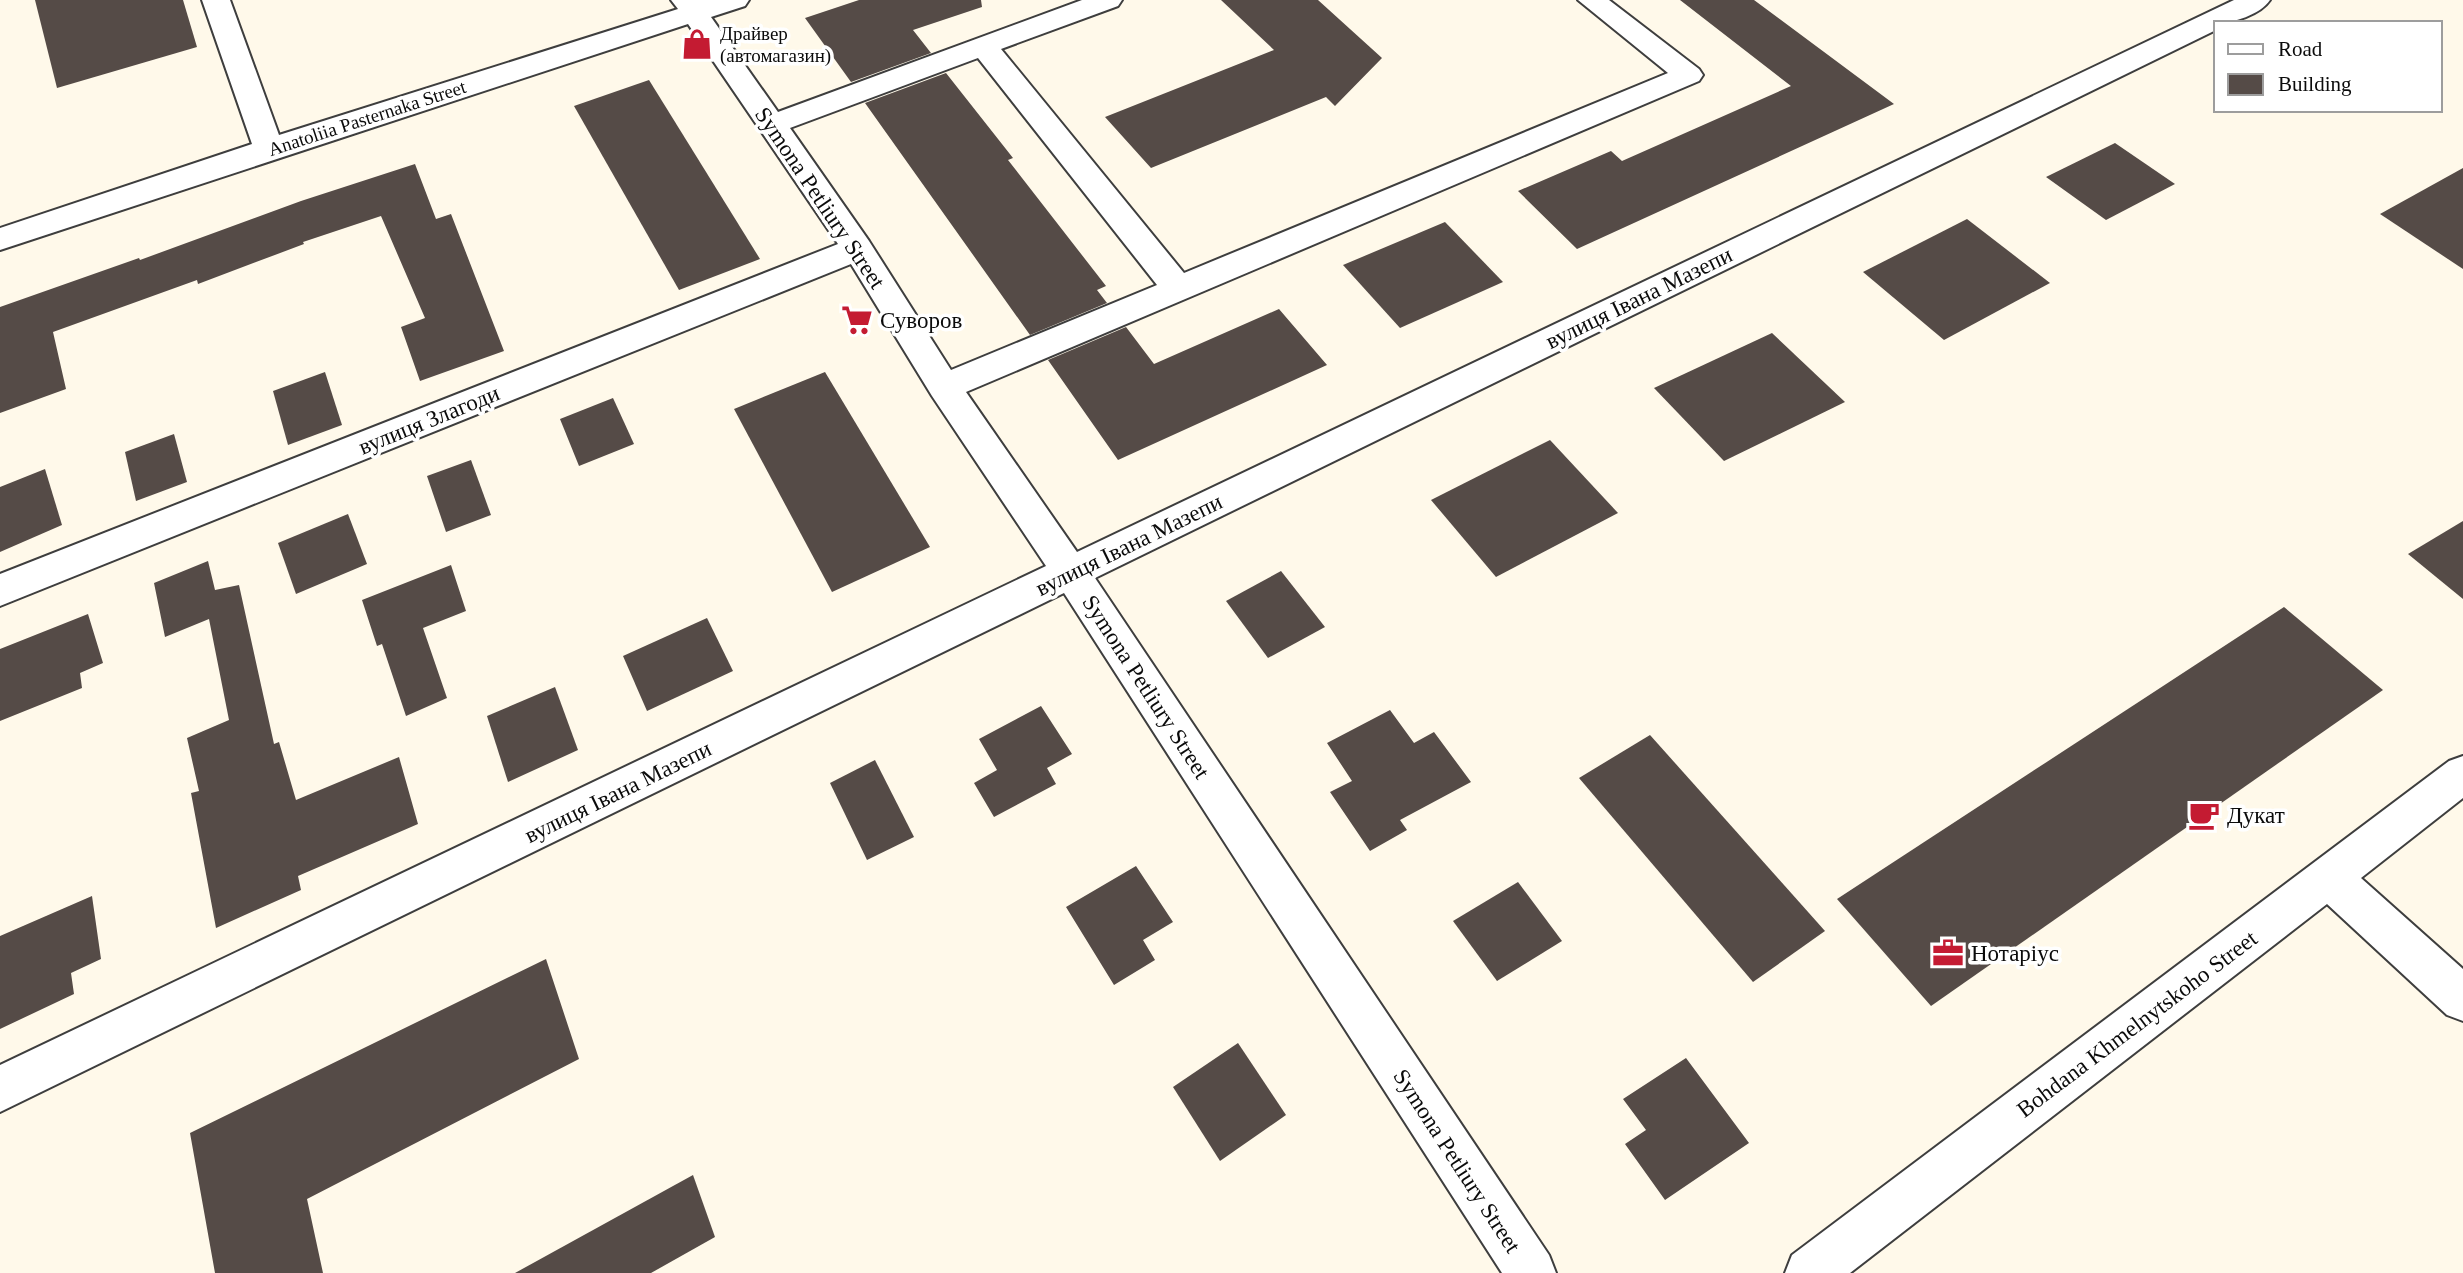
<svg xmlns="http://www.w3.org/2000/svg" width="2463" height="1273" font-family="'Times New Roman',serif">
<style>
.building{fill:#554b47}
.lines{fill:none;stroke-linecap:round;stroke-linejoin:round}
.minor-casing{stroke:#3e3e3e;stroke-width:4}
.minor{fill:#fff;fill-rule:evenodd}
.labels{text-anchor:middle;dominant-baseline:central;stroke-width:7;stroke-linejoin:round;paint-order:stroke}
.far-poi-label{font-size:19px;fill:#0b0b0b;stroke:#fff;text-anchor:start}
.far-street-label{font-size:19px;fill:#0b0b0b;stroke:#fff}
.street-label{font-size:23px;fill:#0b0b0b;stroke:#fff}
.poi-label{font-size:23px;fill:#0b0b0b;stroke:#fff;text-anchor:start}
</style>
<rect width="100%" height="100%" fill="#fff9ea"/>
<g class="building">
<path d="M35,0H183L197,47L57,88Z"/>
<path d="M859,0H981L982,7L913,30L931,53L851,82L805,18Z"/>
<path d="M1221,0H1318L1382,58L1335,106L1326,97L1151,168L1105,117L1274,50Z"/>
<path d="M1680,0H1754L1894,104L1577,249L1518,191L1611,151L1622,161L1791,86Z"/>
<path d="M946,73L1013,158L1008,160L1106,286L1097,290L1107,303L1030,335L865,103Z"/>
<path d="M649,80L760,259L679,290L574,106Z"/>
<path d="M2115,143L2175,184L2106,220L2046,177Z"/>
<path d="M415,164L436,219L451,214L504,351L420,381L401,327L425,318L381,216L303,242L304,244L198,284L197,280L53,332L66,389L0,413V307L139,258L140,260L301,201Z"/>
<path d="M2463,168V269L2380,214Z"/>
<path d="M1967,219L2050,283L1944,340L1863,272Z"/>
<path d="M1445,222L1503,282L1400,328L1343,265Z"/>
<path d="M1279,309L1327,365L1118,460L1048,360L1126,327L1154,364Z"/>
<path d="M1772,333L1845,402L1724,461L1654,388Z"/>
<path d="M325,372L342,425L288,445L273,391Z"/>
<path d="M825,372L930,547L832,592L734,409Z"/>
<path d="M613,398L634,444L579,466L560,419Z"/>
<path d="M174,434L187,482L136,501L125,452Z"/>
<path d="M1550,440L1618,513L1496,577L1431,500Z"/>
<path d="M471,460L491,515L446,532L427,476Z"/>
<path d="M45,469L62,525L0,552V487Z"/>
<path d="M348,514L367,564L296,594L278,543Z"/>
<path d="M2463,521V599L2408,554Z"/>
<path d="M208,561L215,590L239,585L274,744L279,742L296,800L399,757L418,824L298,876L301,890L216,928L191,793L199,791L187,738L229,720L209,619L165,637L154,583Z"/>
<path d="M451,565L466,611L423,628L447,698L406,716L382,644L377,646L362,600Z"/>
<path d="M1281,571L1325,627L1268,658L1226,601Z"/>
<path d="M2284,607L2383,690L1931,1006L1837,899Z"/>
<path d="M88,614L103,663L80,673L82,688L0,721V649Z"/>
<path d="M707,618L733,671L647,711L623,656Z"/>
<path d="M555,687L578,750L508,782L487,716Z"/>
<path d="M1041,706L1072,754L1047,768L1056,784L994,817L974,783L997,770L979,739Z"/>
<path d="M1390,710L1414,743L1434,732L1471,782L1400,820L1407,830L1370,851L1330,792L1352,781L1327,743Z"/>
<path d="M1650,735L1825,931L1753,982L1579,778Z"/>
<path d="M875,760L914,837L867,860L830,783Z"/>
<path d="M1136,866L1173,922L1143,940L1155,960L1114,985L1066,907Z"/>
<path d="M1518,882L1562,941L1497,981L1453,921Z"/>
<path d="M92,896L101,959L71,973L74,994L0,1029V936Z"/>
<path d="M546,959L579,1059L307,1199L323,1273H215L190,1133Z"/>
<path d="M1238,1043L1286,1115L1220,1161L1173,1087Z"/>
<path d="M1686,1058L1749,1143L1665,1200L1625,1144L1646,1130L1623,1099Z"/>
<path d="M693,1175L715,1237L651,1273H515Z"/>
</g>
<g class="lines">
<defs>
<g id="minor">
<path d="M202,0H230L279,135L678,9L671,0H749L745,6L711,17L778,112L1082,0H1122L1118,6L1001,49L1184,273L1668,73L1578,0H1609L1699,69L1703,75L1699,81L966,392L1077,552L2234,0H2270C2260,15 2233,23 2216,23V30L1095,578L1549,1255L1556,1273H1502L1064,593L0,1112V1065L1046,566L932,396L851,264L0,606V574L838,244L688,24L0,250V228L252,144ZM978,58L1157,285L951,370L869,241L790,128Z"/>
<path d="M2463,756V798L2361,878L2463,969V1021L2447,1015L2327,904L1850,1273H1785L1792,1255L2449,761Z"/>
</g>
</defs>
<use href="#minor" class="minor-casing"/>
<use href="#minor" class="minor"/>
</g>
<defs>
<symbol id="shop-bare" viewBox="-9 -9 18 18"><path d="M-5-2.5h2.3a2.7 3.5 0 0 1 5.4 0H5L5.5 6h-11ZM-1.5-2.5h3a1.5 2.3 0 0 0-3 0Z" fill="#c41b32" stroke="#fff" stroke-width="2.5" paint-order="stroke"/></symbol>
<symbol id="supermarket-bare" viewBox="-9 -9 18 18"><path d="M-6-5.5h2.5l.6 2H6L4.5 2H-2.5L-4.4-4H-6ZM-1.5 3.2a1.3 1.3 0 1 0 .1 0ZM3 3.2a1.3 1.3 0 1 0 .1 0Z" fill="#c41b32" stroke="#fff" stroke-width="2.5" paint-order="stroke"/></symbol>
<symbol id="cafe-bare" viewBox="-9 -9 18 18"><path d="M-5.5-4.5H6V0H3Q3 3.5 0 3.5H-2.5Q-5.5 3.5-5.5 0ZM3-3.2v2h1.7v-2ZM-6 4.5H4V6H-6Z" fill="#c41b32" stroke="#fff" stroke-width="2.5" paint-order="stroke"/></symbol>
<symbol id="office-bare" viewBox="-9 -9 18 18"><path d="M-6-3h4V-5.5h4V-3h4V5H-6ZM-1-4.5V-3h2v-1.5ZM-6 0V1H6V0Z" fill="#c41b32" stroke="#fff" stroke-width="2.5" paint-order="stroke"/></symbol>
</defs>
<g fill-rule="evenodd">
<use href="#shop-bare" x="675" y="22" width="44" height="44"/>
<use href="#supermarket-bare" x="835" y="298" width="44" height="44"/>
<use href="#cafe-bare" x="2182" y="793" width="44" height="44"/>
<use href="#office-bare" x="1926" y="931" width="44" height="44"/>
</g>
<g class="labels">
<g class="far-poi-label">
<text x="720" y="33">Драйвер<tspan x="720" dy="22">(автомагазин)</tspan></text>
</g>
<g class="far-street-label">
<text transform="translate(367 118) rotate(-18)">Anatoliia Pasternaka Street</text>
</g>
<g class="street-label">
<text transform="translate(820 198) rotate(56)">Symona Petliury Street</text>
<text transform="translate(1639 298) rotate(-26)">вулиця Івана Мазепи</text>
<text transform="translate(429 420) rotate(-22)">вулиця Злагоди</text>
<text transform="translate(1129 545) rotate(-26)">вулиця Івана Мазепи</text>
<text transform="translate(1146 687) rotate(57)">Symona Petliury Street</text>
<text transform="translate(618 792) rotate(-26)">вулиця Івана Мазепи</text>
<text transform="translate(2137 1024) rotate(-37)">Bohdana Khmelnytskoho Street</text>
<text transform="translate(1457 1161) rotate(57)">Symona Petliury Street</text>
</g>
<g class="poi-label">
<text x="880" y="320">Суворов</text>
<text x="2227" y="815">Дукат</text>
<text x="1971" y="953">Нотаріус</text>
</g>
</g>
<rect x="2214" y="21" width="228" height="91" fill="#ffffff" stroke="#9d9d9d" stroke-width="2"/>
<rect x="2228" y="44" width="35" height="10" fill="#ffffff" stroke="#9d9d9d" stroke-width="2"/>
<text x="2278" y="56" font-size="21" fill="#0b0b0b">Road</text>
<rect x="2228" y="74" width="35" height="21" fill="#554b47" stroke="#9d9d9d" stroke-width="2"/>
<text x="2278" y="91" font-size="21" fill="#0b0b0b">Building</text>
</svg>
